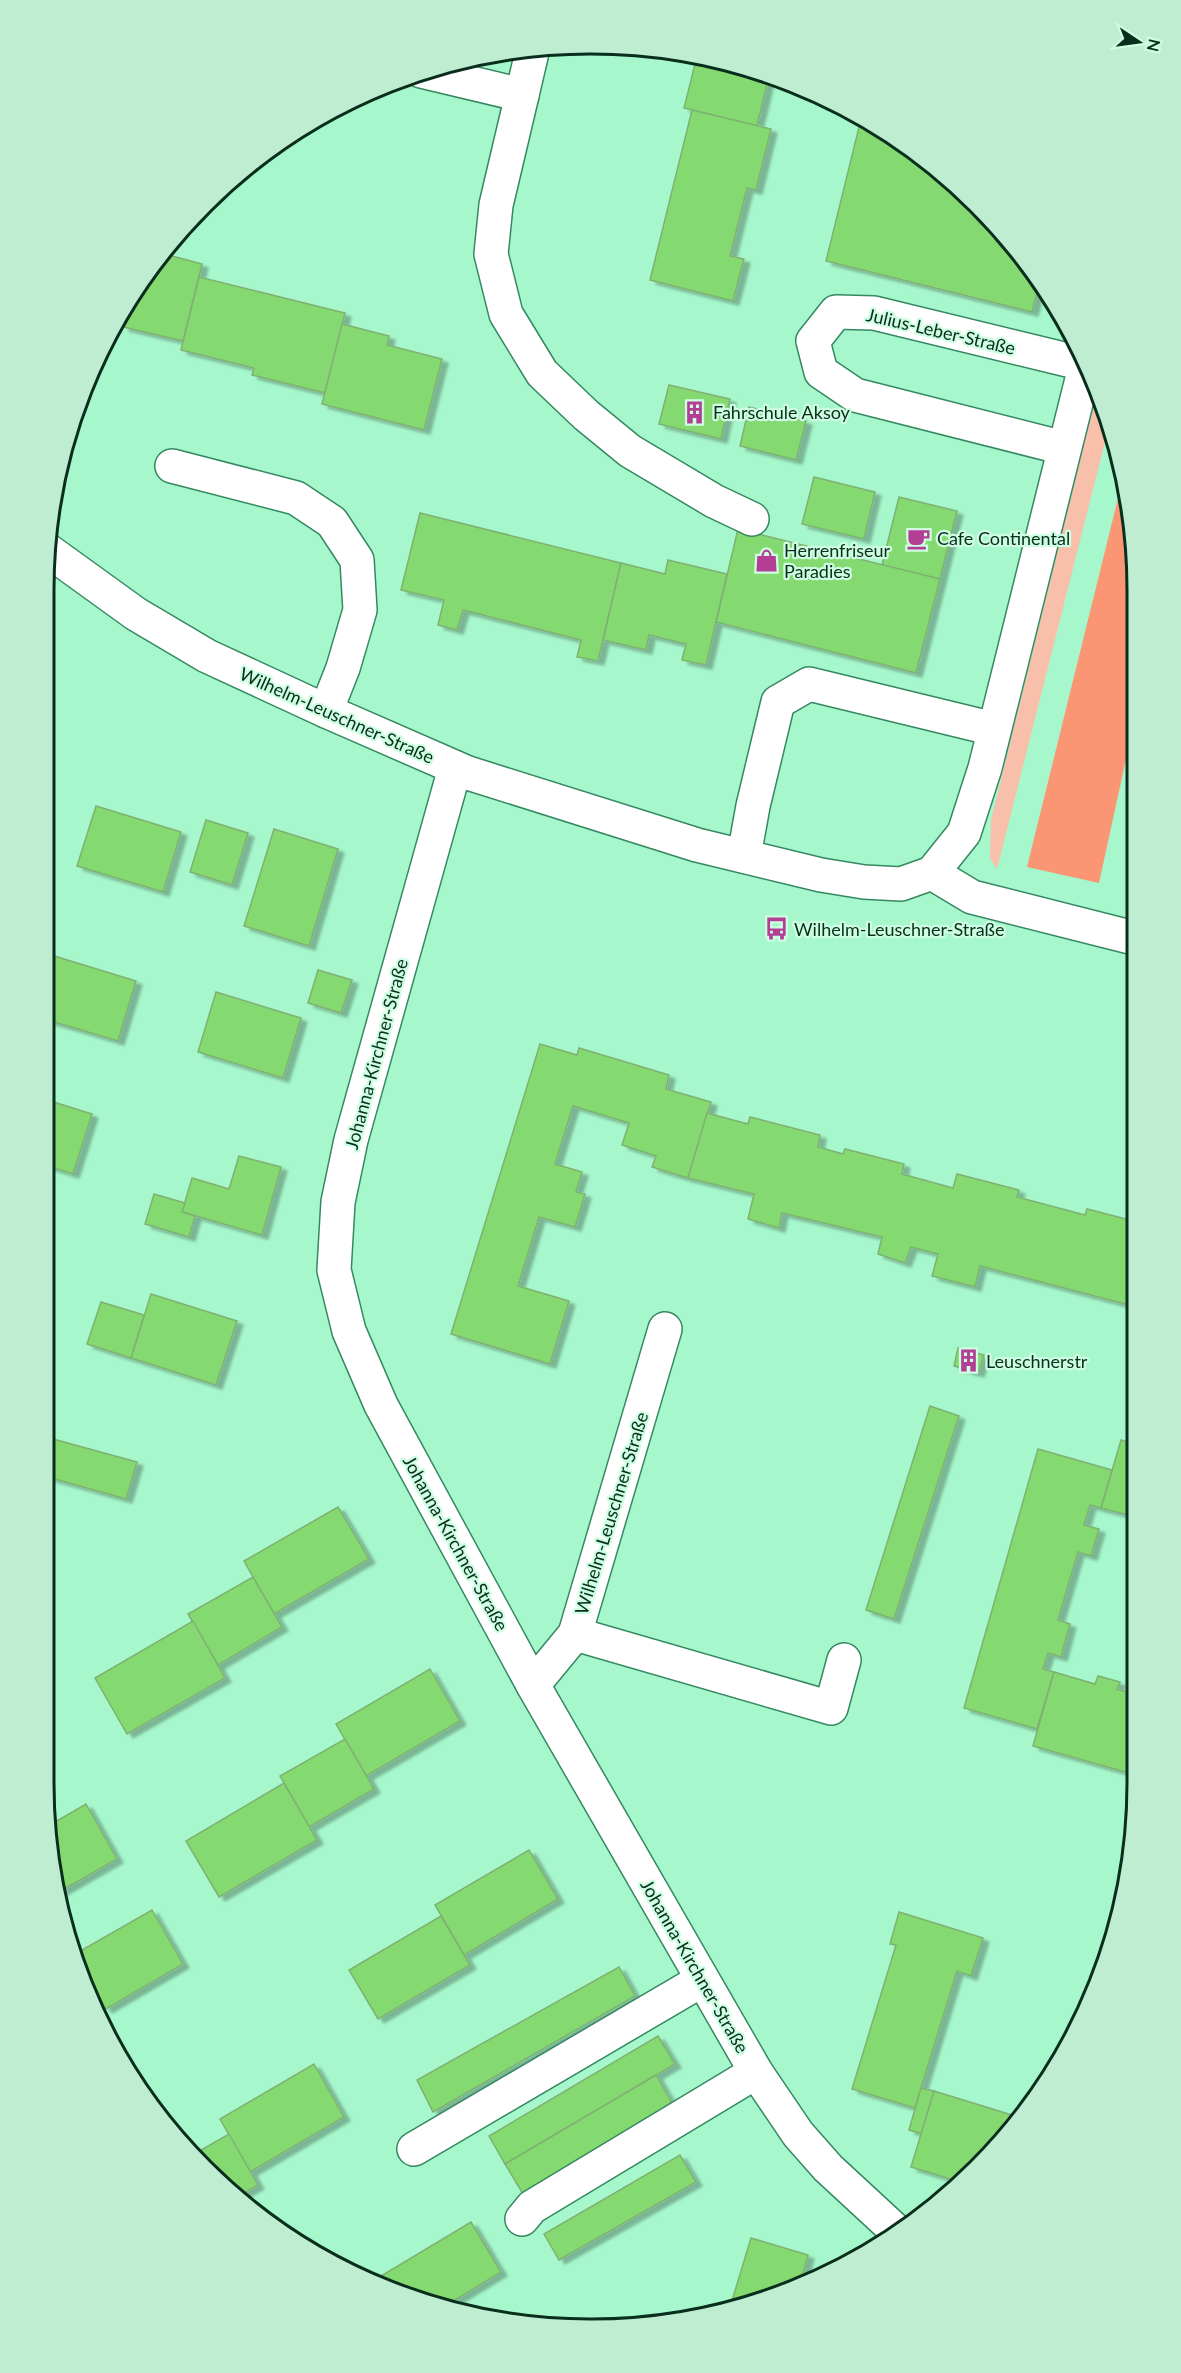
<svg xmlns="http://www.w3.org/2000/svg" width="1181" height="2373" font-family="Lato,sans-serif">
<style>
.green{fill:#f8bfab}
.forest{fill:#fa9674}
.building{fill:#84d970;stroke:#7fb173;stroke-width:1.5;filter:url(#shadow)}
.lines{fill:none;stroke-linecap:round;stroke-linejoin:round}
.minor-casing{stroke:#358861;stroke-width:36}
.minor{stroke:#fff;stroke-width:33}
.labels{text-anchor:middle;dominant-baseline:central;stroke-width:4.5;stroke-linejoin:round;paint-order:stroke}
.street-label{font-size:18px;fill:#0a2e1d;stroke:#cefee2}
.poi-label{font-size:18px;fill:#0a2e1d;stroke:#cefee2;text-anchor:start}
.rim{fill:none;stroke:#0a2e1d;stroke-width:3}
</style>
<defs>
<filter id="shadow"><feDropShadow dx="6" dy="4" stdDeviation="1.5" flood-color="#0004"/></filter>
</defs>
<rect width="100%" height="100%" fill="#a6f8cc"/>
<path class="green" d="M1097,392L1110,422L997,869L990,858L991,820Z"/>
<path class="forest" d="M1123,478L1133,519V727L1099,883L1027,867Z"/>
<g class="building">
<path d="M697,56L732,62L769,76L757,126L684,108Z"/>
<path d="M692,110L771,129L756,190L747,188L730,256L744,259L733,301L650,280Z"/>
<path d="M861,119L951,179L1040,281L1032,312L826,261Z"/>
<path d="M161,253L202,264L183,341L123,327L125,317L120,316Z"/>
<path d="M199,277L345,313L325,393L252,375L254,368L181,350Z"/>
<path d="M342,324L389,336L387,345L442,359L424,430L322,404Z"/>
<path d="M669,385L730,399L721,439L659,424Z"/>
<path d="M749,407L806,421L796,460L740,446Z"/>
<path d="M814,477L875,492L864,539L802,524Z"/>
<path d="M899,497L957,511L940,579L882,565Z"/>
<path d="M420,513L621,563L598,661L577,657L581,640L463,610L457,630L438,625L444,600L401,590Z"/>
<path d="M738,529L940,579L916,673L716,622Z"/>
<path d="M668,560L727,574L706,665L682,660L686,644L649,635L646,650L603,640L621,563L665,574Z"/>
<path d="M96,806L181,832L163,892L77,866Z"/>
<path d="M206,820L248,833L232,885L190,872Z"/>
<path d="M274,829L338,849L309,946L244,926Z"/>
<path d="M51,955L136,981L118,1041L44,1019V977Z"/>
<path d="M318,970L352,980L341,1013L308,1003Z"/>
<path d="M216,992L301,1018L283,1078L198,1052Z"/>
<path d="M540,1044L577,1055L579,1048L669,1075L666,1089L711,1102L688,1178L652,1167L656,1156L622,1145L629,1123L573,1106L555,1164L582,1172L576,1192L585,1194L580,1211L575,1227L539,1217L518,1286L569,1301L550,1364L451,1334Z"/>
<path d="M44,1099L92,1114L73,1174L44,1165Z"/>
<path d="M707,1113L748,1124L750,1117L820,1135L818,1147L843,1154L845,1149L904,1164L902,1174L953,1188L957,1174L1019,1190L1017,1197L1085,1215L1087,1209L1134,1221L1132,1231H1135V1323L1129,1321L1133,1306L980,1266L975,1287L932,1276L938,1254L911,1247L905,1263L878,1254L882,1237L782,1213L779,1228L748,1219L754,1194L688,1178Z"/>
<path d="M239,1156L281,1167L262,1235L182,1212L192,1178L229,1189Z"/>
<path d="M154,1194L185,1203L182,1212L195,1216L189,1237L145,1224Z"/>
<path d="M151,1294L237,1321L216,1385L131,1358Z"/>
<path d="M101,1302L144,1315L131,1358L87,1344Z"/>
<path d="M958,1348L984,1355L978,1373L954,1366Z"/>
<path d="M930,1406L959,1416L894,1619L866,1610Z"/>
<path d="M53,1439L137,1462L126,1499L44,1476Z"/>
<path d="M1121,1440L1135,1444L1136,1517L1101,1508Z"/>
<path d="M1038,1449L1112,1470L1101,1508L1090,1505L1084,1525L1099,1529L1091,1556L1078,1552L1058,1620L1070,1624L1061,1657L1048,1653L1043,1669L1054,1672L1037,1729L964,1708Z"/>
<path d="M338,1507L369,1559L274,1614L244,1561Z"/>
<path d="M253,1577L282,1627L218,1665L188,1614Z"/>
<path d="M193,1621L225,1678L127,1734L95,1678Z"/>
<path d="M430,1669L460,1721L366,1776L336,1724Z"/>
<path d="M1054,1672L1095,1684L1098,1676L1120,1682L1117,1689L1136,1695V1775L1033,1746Z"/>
<path d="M345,1739L374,1789L309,1827L280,1776Z"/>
<path d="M284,1783L317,1840L219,1897L186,1841Z"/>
<path d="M86,1804L117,1859L61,1891L50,1825Z"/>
<path d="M529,1850L558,1899L464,1955L435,1905Z"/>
<path d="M152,1910L183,1964L106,2009L75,1954Z"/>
<path d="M899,1912L983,1938L971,1976L957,1971L915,2108L852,2089L896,1945L890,1944Z"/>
<path d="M441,1916L470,1965L378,2019L349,1970Z"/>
<path d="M619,1967L635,1996L433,2112L417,2080Z"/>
<path d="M658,2036L675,2064L505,2164L489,2136Z"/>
<path d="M314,2064L344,2117L250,2172L220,2119Z"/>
<path d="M656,2075L673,2105L523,2194L505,2164Z"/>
<path d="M921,2088L934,2091L922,2134L909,2130Z"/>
<path d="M934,2091L1015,2116L978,2169L960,2182L911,2167Z"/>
<path d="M229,2134L258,2185L241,2195L196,2153Z"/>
<path d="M680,2155L696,2182L559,2260L544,2234Z"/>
<path d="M471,2222L501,2272L455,2300L443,2307L381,2288L371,2282Z"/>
<path d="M751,2238L808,2255L801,2282L731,2304Z"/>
</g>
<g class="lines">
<defs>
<g id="minor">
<path d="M421,71L522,95L533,48"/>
<path d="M522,95L496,205L491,254L506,314L542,373L586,415L630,451L714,501L752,519"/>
<path d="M1064,448L855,395L821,372L813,341L836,312L874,313L1084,364"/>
<path d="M172,466L296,498L332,522L357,560L360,610L343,668L326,711"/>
<path d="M46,549L136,614L207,656L326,711L468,773L697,845L821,875L864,882L901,884L932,873L964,833L985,768L1085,367"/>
<path d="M455,768L351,1140L338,1202L334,1270L349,1331L381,1405L533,1685L756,2072L798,2134L828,2168L894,2229"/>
<path d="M744,856L753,806L778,702L809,684L994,729"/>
<path d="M932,873L972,897L1134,938"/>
<path d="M575,1634L831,1708L844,1660"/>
<path d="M533,1685L575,1634L665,1329"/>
<path d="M414,2149L702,1980"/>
<path d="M522,2219L532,2207L756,2072"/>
</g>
</defs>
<use href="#minor" class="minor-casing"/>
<use href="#minor" class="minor"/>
</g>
<defs>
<symbol id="building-bare" viewBox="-9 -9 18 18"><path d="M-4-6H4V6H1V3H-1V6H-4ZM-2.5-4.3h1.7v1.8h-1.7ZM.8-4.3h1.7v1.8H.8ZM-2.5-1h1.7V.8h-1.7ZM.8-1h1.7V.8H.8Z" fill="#b43e95" stroke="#cefee2" stroke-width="2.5" paint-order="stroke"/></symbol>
<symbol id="cafe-bare" viewBox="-9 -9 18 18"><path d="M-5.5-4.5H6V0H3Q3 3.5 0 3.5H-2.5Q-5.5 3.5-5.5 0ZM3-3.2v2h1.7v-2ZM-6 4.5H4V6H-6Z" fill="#b43e95" stroke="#cefee2" stroke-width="2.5" paint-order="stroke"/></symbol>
<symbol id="shop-bare" viewBox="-9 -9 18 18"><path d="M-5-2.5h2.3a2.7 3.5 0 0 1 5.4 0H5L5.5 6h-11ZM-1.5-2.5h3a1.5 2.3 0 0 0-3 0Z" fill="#b43e95" stroke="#cefee2" stroke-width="2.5" paint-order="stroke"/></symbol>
<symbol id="bus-bare" viewBox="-9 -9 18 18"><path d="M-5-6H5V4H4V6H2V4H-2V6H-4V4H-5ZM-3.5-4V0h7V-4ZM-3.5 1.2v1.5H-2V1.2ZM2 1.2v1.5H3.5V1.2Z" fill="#b43e95" stroke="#cefee2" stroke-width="2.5" paint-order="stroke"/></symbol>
</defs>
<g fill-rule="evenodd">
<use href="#building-bare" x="678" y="396" width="33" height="33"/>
<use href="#cafe-bare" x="902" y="522" width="33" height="33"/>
<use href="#shop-bare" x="750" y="544" width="33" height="33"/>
<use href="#bus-bare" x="760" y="912" width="33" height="33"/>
<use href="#building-bare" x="952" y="1344" width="33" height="33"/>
</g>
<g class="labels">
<g class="street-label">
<text transform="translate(941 331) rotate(13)">Julius-Leber-Straße</text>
<text transform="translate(337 715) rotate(24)">Wilhelm-Leuschner-Straße</text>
<text transform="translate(376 1054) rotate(-75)">Johanna-Kirchner-Straße</text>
<text transform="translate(611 1513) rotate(-73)">Wilhelm-Leuschner-Straße</text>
<text transform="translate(456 1543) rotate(61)">Johanna-Kirchner-Straße</text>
<text transform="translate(695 1966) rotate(60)">Johanna-Kirchner-Straße</text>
</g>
<g class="poi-label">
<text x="713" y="412">Fahrschule Aksoy</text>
<text x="937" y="538">Cafe Continental</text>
<text x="784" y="550">Herrenfriseur<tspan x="784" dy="21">Paradies</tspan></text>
<text x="794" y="929">Wilhelm-Leuschner-Straße</text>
<text x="986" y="1361">Leuschnerstr</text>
</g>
</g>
<path d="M0 0H1181V2373H0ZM590 54H591A536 536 0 0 1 1127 590V1783A536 536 0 0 1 591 2319H590A536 536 0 0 1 54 1783V590A536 536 0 0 1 590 54Z" fill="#beedd2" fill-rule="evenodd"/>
<path class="rim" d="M590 54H591A536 536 0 0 1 1127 590V1783A536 536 0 0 1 591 2319H590A536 536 0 0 1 54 1783V590A536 536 0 0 1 590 54Z"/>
<g transform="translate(1139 42) rotate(103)" stroke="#cefee2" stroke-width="4.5" paint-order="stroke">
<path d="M0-4.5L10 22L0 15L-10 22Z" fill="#0a2e1d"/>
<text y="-9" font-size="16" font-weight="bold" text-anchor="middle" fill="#0a2e1d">N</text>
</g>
</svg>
